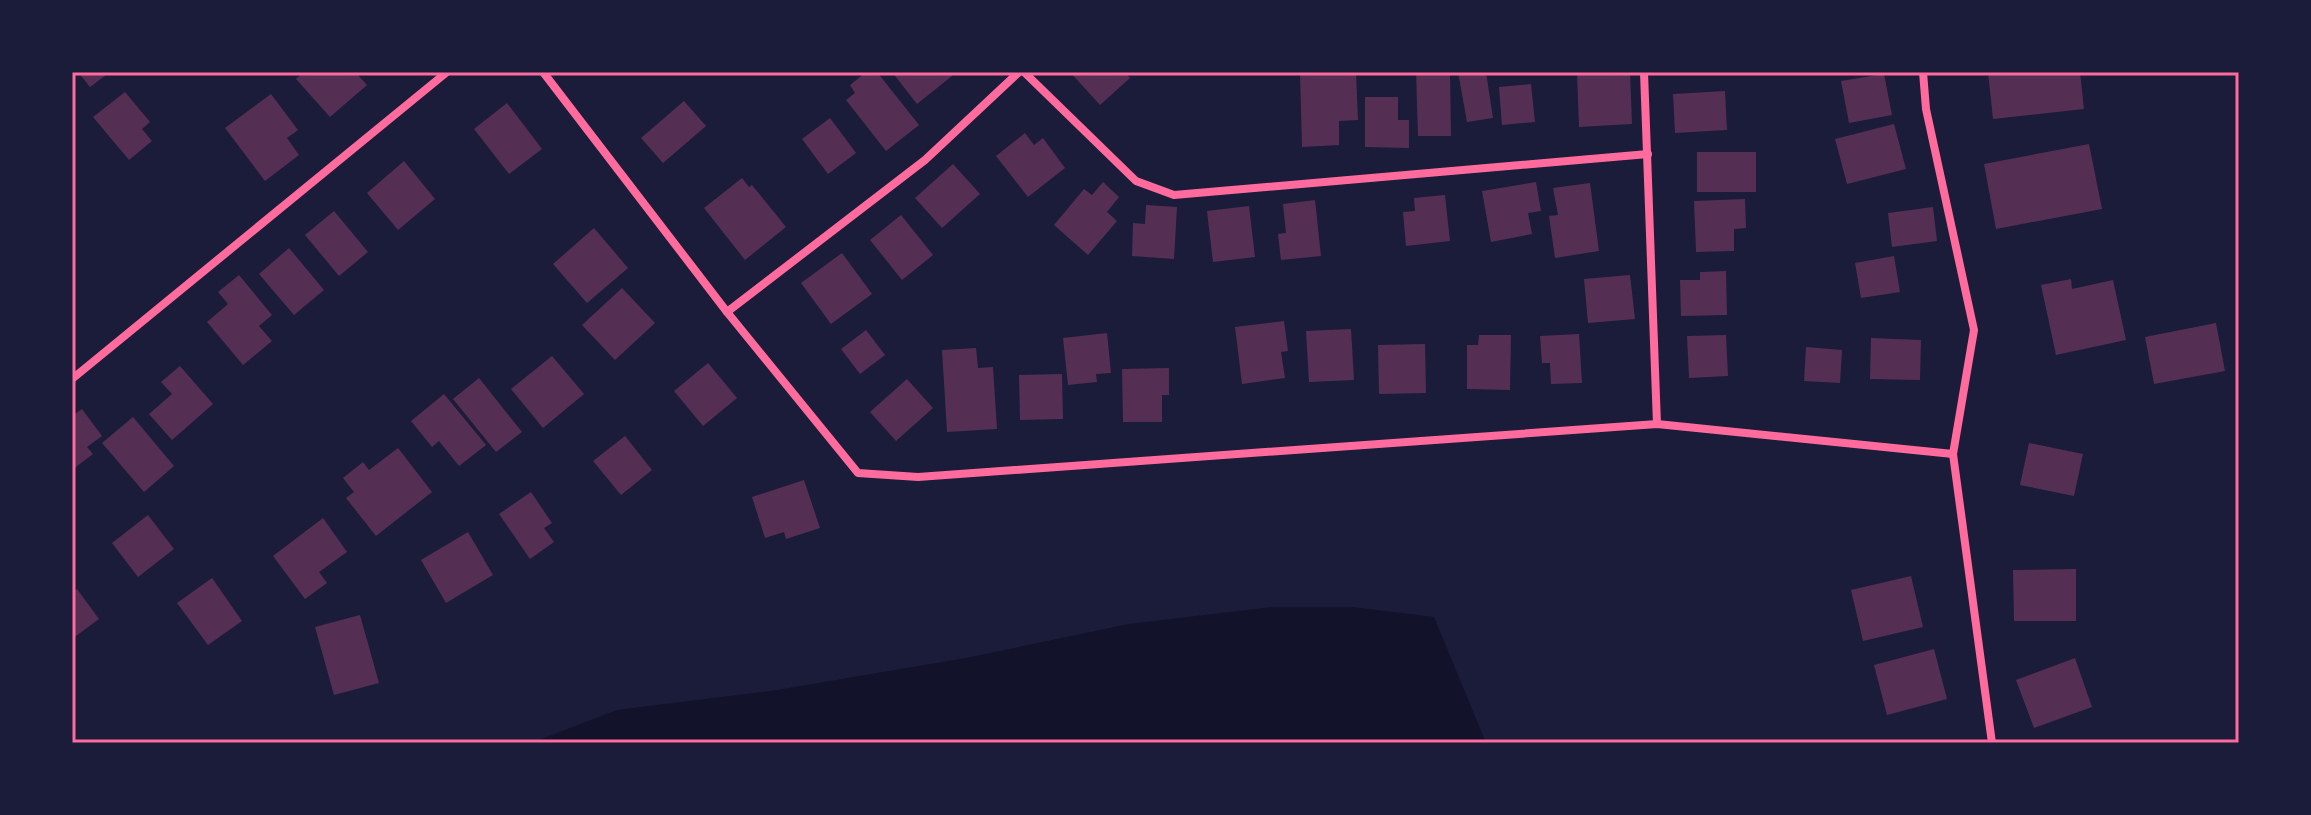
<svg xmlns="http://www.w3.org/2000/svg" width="2311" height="815" font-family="'Playfair Display',serif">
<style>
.water{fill:#12122b}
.building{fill:#542f53}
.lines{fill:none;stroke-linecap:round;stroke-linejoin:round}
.minor{stroke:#ff6b9d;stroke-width:8}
.neatline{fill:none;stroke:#ff6b9d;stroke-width:3}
</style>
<rect width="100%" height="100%" fill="#1b1b3a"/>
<path class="water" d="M1272,607H1352L1434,617L1486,743H531L617,710L777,690L966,658L1129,624Z"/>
<g class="building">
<path d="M78,72H110L90,87Z"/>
<path d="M303,72H355L367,85L330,117L296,79Z"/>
<path d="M866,72H877L919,125L886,151L846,100L855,93L850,85Z"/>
<path d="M892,72H949L952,76L917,104Z"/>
<path d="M1070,72H1125L1130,78L1100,105Z"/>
<path d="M1350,72H1356L1358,120L1339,121V145L1302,147L1300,73Z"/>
<path d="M1416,72H1450L1451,136H1418Z"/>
<path d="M1458,72H1486L1493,118L1467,122Z"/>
<path d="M1577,72H1630L1632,124L1579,127Z"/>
<path d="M1988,72H2080L2084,109L1993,119Z"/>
<path d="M1884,74L1892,115L1849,123L1841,81Z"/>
<path d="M1531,84L1535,122L1502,125L1499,87Z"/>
<path d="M1725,91L1727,130L1675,133L1673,94Z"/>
<path d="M125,92L150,122L142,129L152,141L129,160L93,117Z"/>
<path d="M271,94L298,130L287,138L299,155L265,181L225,128Z"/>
<path d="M1365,97H1398V120H1409V148L1365,147Z"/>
<path d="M684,101L706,126L663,163L641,138Z"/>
<path d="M507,103L542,149L509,174L474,129Z"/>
<path d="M830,118L856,153L828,174L802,139Z"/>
<path d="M1894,124L1906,169L1847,184L1835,139Z"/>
<path d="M1025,133L1034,145L1043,138L1065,168L1028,197L996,156Z"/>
<path d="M2089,144L2102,209L1996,229L1984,164Z"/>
<rect x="1697" y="152" width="59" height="40"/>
<path d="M404,161L435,199L398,230L367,193Z"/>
<path d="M953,164L980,194L942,228L915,198Z"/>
<path d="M742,178L749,187L752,185L786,227L745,260L704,208Z"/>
<path d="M1103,182L1119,197L1107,212L1117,221L1088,255L1054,225L1084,189L1092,195Z"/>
<path d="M1536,182L1541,211L1528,213L1532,234L1491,242L1482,191Z"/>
<path d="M1590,183L1599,251L1555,258L1549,216L1558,215L1553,188Z"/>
<path d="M1445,195L1450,241L1406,246L1403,212L1415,211L1414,198Z"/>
<path d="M1745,199L1746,228L1734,229V251L1696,252L1694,201Z"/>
<path d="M1315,200L1321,256L1281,260L1278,234L1286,233L1283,204Z"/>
<path d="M1146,205L1177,207L1174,259L1132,256L1133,223L1145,224Z"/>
<path d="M1249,206L1255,257L1213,262L1207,211Z"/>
<path d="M1933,207L1937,241L1892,247L1888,213Z"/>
<path d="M334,211L368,252L339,276L305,235Z"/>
<path d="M901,215L933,255L902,280L870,240Z"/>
<path d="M594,228L628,268L587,303L553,264Z"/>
<path d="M289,248L324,290L294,315L259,274Z"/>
<path d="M842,253L872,294L831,324L801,283Z"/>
<path d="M1894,256L1900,292L1861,298L1855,263Z"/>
<path d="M1726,271L1727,315L1681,316L1680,280H1700V272Z"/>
<path d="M239,275L272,315L259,326L272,341L243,365L207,322L228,304L218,292Z"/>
<path d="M1630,275L1635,319L1588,323L1584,279Z"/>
<path d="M2071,279L2072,289L2113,280L2126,340L2056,355L2041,285Z"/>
<path d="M622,288L655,323L615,360L582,325Z"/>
<path d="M1284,321L1288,351L1281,352L1285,378L1242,384L1235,327Z"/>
<path d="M2216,323L2225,371L2154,384L2145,337Z"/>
<path d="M1351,329L1354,380L1309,382L1306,331Z"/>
<path d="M866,330L885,355L860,374L841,349Z"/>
<path d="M1107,333L1111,373L1096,374L1097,382L1068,385L1063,338Z"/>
<path d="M1579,334L1582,383L1551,384L1550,363H1542L1540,336Z"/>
<path d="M1479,335H1511L1510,390L1467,389V345H1478Z"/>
<path d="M1726,335L1728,376L1689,378L1687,336Z"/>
<path d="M1871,338L1921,340L1920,380L1870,379Z"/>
<path d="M1425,344L1426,393L1379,394L1378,345Z"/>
<path d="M1806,347L1842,350L1840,383L1804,381Z"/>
<path d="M976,348L978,368L993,367L997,429L947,432L942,350Z"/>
<path d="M552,356L584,394L543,428L511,389Z"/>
<path d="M708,363L737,398L703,426L674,391Z"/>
<path d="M180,366L213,404L172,440L149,414L172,394L161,382Z"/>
<path d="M1169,368V395H1162V422H1123L1122,369Z"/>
<path d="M1062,374L1063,419L1020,420L1019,375Z"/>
<path d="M479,378L522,432L496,452L453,399Z"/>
<path d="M907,379L933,408L896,441L870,412Z"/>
<path d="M444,394L486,445L459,466L439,441L432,447L411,421Z"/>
<path d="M82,409L102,436L87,447L93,454L72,470V416Z"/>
<path d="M133,417L174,466L144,492L102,443Z"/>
<path d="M625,436L652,470L621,495L593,461Z"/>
<path d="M2029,443L2083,454L2074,496L2020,485Z"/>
<path d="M398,448L432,492L376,536L346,498L354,492L343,478L363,462L369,470Z"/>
<path d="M804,480L820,528L786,539L784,532L765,538L752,497Z"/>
<path d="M531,492L552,523L544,528L554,542L530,559L499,514Z"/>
<path d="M148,515L174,549L138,577L112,543Z"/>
<path d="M323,518L347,552L319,572L327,583L305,599L273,556Z"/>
<path d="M468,532L493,575L446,603L421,560Z"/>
<path d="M2076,569V621H2014L2013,570Z"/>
<path d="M1911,576L1923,627L1863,641L1851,590Z"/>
<path d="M212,578L242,621L208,645L177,603Z"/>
<path d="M77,589L99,619L72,639V593Z"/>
<path d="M360,615L379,683L334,695L315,627Z"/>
<path d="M1934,649L1947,699L1887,715L1874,665Z"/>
<path d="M2075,658L2092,707L2034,728L2016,680Z"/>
</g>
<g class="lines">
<g class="minor">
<path d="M543,72L727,312L858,473L918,477L1657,424L1953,454L1974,330L1926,109L1923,72"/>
<path d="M1024,72L1136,181L1174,195L1648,154"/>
<path d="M1644,72L1657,424"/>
<path d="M727,312L925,160L1019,72"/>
<path d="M72,379L447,72"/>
<path d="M1953,454L1992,743"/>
</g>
</g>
<rect width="2311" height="815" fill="none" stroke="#1b1b3a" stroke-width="148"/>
<rect x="74" y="74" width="2163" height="667" class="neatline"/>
</svg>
